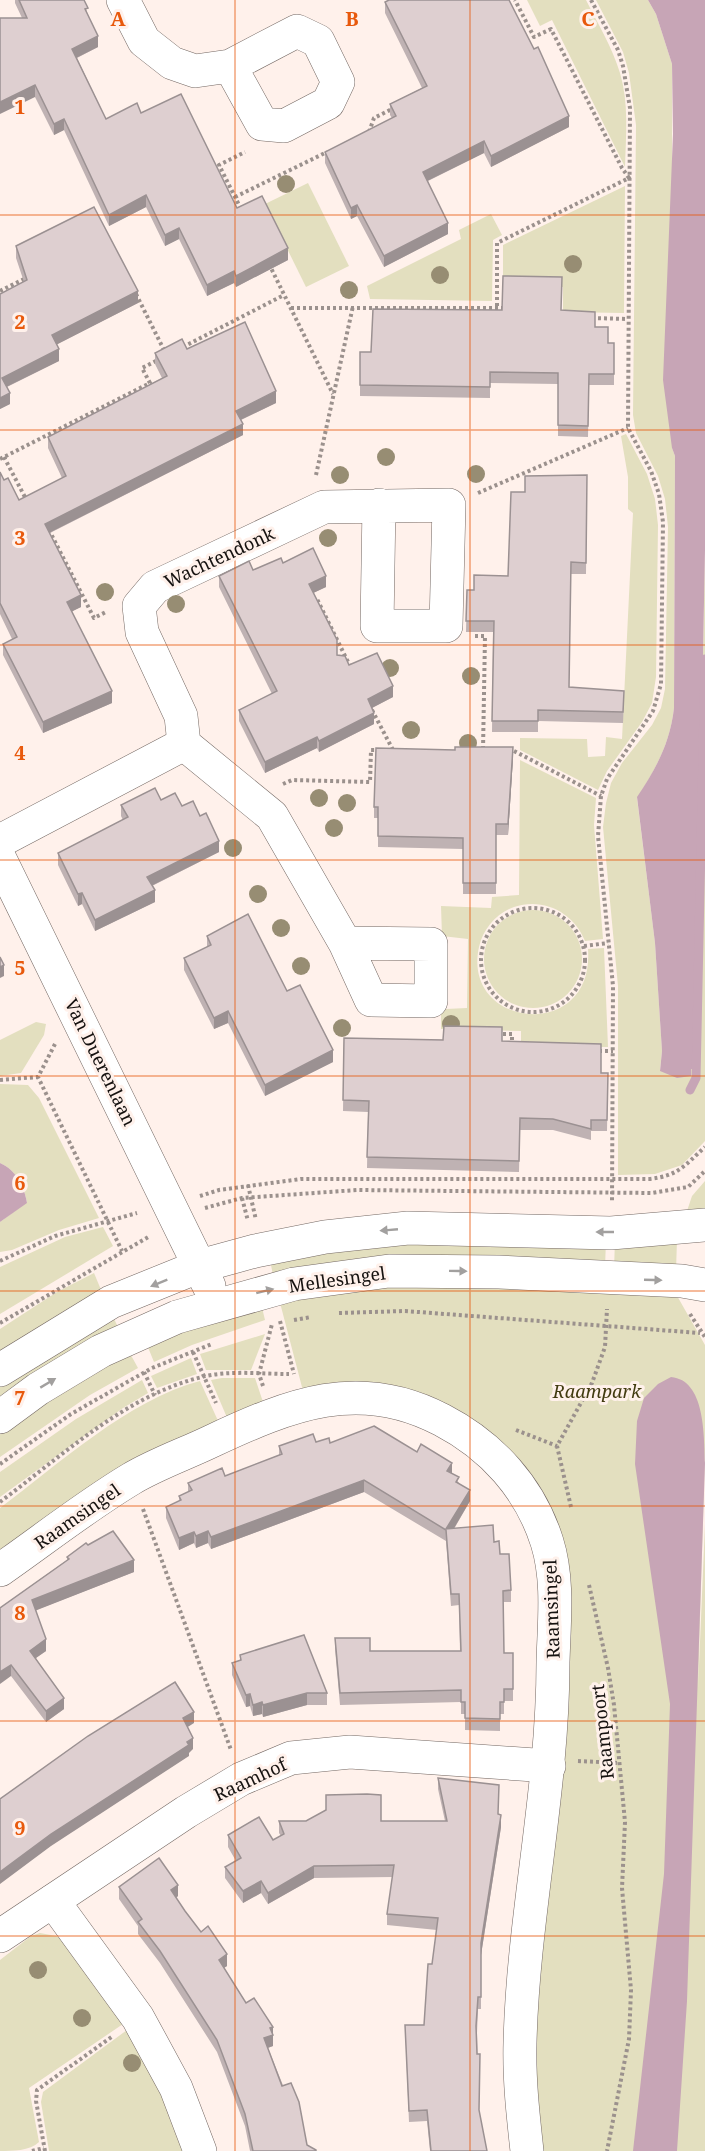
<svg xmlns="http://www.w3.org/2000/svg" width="705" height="2151" font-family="'Noto Serif',serif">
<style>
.green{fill:#e3dfbf}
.water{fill:#c7a5b6}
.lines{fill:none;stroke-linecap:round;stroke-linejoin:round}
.stream{stroke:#c7a5b6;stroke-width:9}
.minor-casing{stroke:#746863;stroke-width:34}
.path{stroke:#9b918d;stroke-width:4;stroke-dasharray:3 3;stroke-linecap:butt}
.minor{stroke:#fff;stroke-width:33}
.tree{fill:#978d73}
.wall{fill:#bfb2b3}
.shaded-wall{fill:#9b9192}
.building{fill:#decfd0;stroke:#9b9192;stroke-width:1.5}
.oneway{fill:#a2a09f}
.grid{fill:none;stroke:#e8590c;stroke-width:1.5;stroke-opacity:0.55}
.labels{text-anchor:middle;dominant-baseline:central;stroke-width:6;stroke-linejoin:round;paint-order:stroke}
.street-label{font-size:18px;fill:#161210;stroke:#fff1eb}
.park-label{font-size:18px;font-style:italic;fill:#423b10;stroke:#fff1eb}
.grid-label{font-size:20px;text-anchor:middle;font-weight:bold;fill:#e8590c;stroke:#fff1eb;stroke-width:6;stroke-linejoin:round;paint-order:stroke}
</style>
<rect width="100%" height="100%" fill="#fff1eb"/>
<g class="green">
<path d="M527,0H586C598,24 612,47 620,73C629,103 626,136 625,167L552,20L540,26Z"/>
<path d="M596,0H648L656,14L672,64V448L675,456L674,708C670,743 656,769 637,798L655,943L662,1051L660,1070L695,1068L705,550V1141L682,1165L655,1174L618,1175V986L603,827L606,803L611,783L622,763L652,725L661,708L665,689L668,527L665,499L658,476L636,433L633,415L636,125L629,73L623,52Z"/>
<path d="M308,183L349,266L306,287L265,204Z"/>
<path d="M625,186L624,313L563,312V287L503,286V245Z"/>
<path d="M491,214L502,235L493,240L492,301L370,299L367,286L461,239L459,230Z"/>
<path d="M626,434L647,474L655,499L658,525L656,677L652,703L642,722L607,771L598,790L520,750V738L587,739L588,757L605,756L606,737L622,739L633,513L628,509V477L621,436Z"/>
<path d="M520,760L596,798L594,825L603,939L585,941C574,913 544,897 514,907C497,913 483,929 479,947C461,1029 595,1043 588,949L604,948L608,1047L521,1046V1031L441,1029V1012L446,1009L467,1008L468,939L442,936L441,906L491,908L492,897L519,895Z"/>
<circle cx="533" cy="959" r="49"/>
<path d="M36,1022L46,1024L44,1035L21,1073L0,1076V1040Z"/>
<path d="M0,1084L28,1085L39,1098L99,1218L59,1230L12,1250L0,1252V1222L27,1202C24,1186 16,1170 0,1163Z"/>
<path d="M705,1181V1211H687L692,1196Z"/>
<path d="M103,1227L113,1246L0,1314V1267L65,1237Z"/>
<path d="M606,1239L605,1269L274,1280L269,1255L327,1244Z"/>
<path d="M615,1239L677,1240L676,1271L614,1270Z"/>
<path d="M94,1273L104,1297L0,1363V1329L57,1292Z"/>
<path d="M344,1282L676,1294L705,1345V1463V1449L698,1689L705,1524V2151H539L532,2081L566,1602L492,1439L303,1391L278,1295Z"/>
<path d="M260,1299L265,1320L192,1345L154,1362L145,1340Z"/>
<path d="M111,1312L121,1334L0,1408V1379Z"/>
<path d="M265,1334L251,1370H206L200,1354Z"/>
<path d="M127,1348L138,1368L90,1395L0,1457V1426Z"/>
<path d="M191,1358L197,1374L157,1388L151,1376Z"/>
<path d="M222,1378H255L264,1405L228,1420L211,1380Z"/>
<path d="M142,1380L148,1393L123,1408L0,1497V1472L76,1419Z"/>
<path d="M200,1381L219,1423L0,1556V1508C59,1464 128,1400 200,1381Z"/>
<path d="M40,1933L56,1936L63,1940L123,2024L29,2088L39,2142C30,2151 12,2151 0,2151V1960L31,1936Z"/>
<path d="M127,2030L155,2078L183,2151H49L41,2102L43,2092Z"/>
</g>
<g class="water">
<path d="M648,0H705V550L695,1069H691V1076L677,1078L660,1071L662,1051L655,943L637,797C656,769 670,743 674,708L675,456L672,448L663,380L673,134L672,64L656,14Z"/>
<path d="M0,1163C16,1170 24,1186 27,1203L0,1222Z"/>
<path d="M671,1377C705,1380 704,1434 705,1463L687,2001L677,2151H633L664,1874L670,1704L635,1464L637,1421L644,1398L658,1384Z"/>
</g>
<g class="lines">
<path class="stream" d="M690,1090L696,1078L705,659"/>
<defs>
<g id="minor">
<path d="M123,0L144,41L172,63L195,71L230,66L297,31L318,41L338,82L328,103L284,126L262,124L230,66"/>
<path d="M0,841L184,744"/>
<path d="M0,859L209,1286"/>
<path d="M345,943L431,944V1001L371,1000L345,943L272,816L184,744L181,716L142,632L139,606L155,587L324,507L449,505L446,626H377L379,505"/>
<path d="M0,1370L111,1302L200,1266L255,1251L325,1237L408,1228L611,1233L705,1225"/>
<path d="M0,1417L38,1389L101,1351L177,1317L294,1284L389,1271L499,1272L682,1281L705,1285"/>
<path d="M0,1570C43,1540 86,1506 131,1479C156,1464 185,1454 212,1441C289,1405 359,1376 442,1420C492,1446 530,1488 547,1542C559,1580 554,1623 553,1662C553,1791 523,1916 520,2043C519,2079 523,2115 527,2151"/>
<path d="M53,1901L138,2018L176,2088L200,2151"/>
<path d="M0,1936L186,1812L241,1779L291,1758L350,1752L549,1766"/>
</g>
</defs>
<use href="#minor" class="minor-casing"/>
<g class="path">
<path d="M591,0L618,50L623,66L630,108L628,428L651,471L659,494L663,522L661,684L653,711L607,779L601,796L598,836L613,986L612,1203"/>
<path d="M369,132L374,118L392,109"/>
<path d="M235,197L327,152"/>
<path d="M241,209L219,165L245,152"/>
<path d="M269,264L333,394"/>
<path d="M0,291L26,278"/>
<path d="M136,294L165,352"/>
<path d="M497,306V243L629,178L622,168L551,29L534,37L515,0"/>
<path d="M291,308H505"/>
<path d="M592,318L628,319"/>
<path d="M183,347L284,295"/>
<path d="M4,457L27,501"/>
<path d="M0,459L150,383L142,368L158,360"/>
<path d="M316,475L353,306"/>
<path d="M478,493L628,428"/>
<path d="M49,530L94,618L106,612"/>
<path d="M312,600L317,599L351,668"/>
<path d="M475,636H485L483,751"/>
<path d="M372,710L393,750"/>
<path d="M508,751H514L601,796"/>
<path d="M283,784L292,780L370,782L371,750H380"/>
<circle cx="533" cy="960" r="52"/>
<path d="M584,946L608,943"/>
<path d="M497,1034H512V1045"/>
<path d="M55,1044L38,1077L122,1251"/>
<path d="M599,1051H613"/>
<path d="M0,1080L38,1077"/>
<path d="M248,1185L256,1220"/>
<path d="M200,1196L219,1190L301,1179H649C678,1176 684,1166 705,1147"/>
<path d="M242,1198L248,1221"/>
<path d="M205,1208L242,1198L357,1190L652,1193L688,1187L705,1171"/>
<path d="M0,1261L55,1236L137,1213"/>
<path d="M339,1313L405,1311L700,1333"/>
<path d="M690,1314L705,1337"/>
<path d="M294,1320L311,1317"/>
<path d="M280,1321L294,1374"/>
<path d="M0,1323L150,1236"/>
<path d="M193,1352L216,1403"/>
<path d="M144,1372L155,1395"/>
<path d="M263,1386L259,1374L272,1324"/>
<path d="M516,1430L557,1446"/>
<path d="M0,1464L71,1414L152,1368L212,1344"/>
<path d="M0,1502C62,1456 126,1395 202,1377C229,1370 261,1374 289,1374"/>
<path d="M571,1507L557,1446L592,1383L605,1347L607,1309"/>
<path d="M143,1509L231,1750"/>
<path d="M589,1585L608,1668L614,1705L625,1822L622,1888L631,1990L629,2039L607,2151"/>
<path d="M578,1761L619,1763"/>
<path d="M32,2151L44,2148"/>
<path d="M45,2151L36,2101L37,2090L113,2036"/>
</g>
<use href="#minor" class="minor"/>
</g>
<g class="tree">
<circle cx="286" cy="184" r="9"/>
<circle cx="573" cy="264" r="9"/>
<circle cx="440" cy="275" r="9"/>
<circle cx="349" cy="290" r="9"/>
<circle cx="386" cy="457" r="9"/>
<circle cx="476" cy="474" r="9"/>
<circle cx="340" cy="475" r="9"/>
<circle cx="328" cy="538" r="9"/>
<circle cx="105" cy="592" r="9"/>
<circle cx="176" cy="604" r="9"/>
<circle cx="390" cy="668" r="9"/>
<circle cx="471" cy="676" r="9"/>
<circle cx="411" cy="730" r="9"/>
<circle cx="468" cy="743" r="9"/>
<circle cx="319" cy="798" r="9"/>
<circle cx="347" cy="803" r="9"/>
<circle cx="334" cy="828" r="9"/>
<circle cx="233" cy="848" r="9"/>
<circle cx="258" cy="894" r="9"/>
<circle cx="281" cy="928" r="9"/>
<circle cx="301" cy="966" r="9"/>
<circle cx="451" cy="1024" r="9"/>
<circle cx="342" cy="1028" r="9"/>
<circle cx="38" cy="1970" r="9"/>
<circle cx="82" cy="2018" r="9"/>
<circle cx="132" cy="2063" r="9"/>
</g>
<g class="wall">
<path d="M15,0H84L88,16L98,47L77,58L106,119L141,113L288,260L236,287L234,283L207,296L179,239L165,246L146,207L109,226L64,130L54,135L35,97L22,18L15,3Z"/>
<path d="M385,2L569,127L491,167L484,153L428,181L448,234L384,267L357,216L351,219L325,163V152L392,118L390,115V104L422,88L385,13Z"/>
<path d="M16,246L138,303L57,344L59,361L7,387L10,404L0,409V294L24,282L16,258Z"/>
<path d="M561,310L595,327L608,343H614V385H589L588,437L558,436V384L490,383V398L360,396V352H371Z"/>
<path d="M187,349L276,403L241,420L243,435L50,533L81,607L72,611L112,703L43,733L3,655V644L12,639L0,614V472L4,480L19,500L62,478L48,448V437L162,378L155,364V353Z"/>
<path d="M587,475L586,574H571L569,687L624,702L623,723L538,721V732H492L493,632H466L467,590H474L508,576L525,492Z"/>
<path d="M283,563L326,587L313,593L337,655L393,697L372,708L374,724L319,752L317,748L265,773L239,721V710L272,694L219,587V576L253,570Z"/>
<path d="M513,758L508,835H496V894H463V849L378,847V818H374V807Z"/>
<path d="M161,800L182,806L219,852L152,886L155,902L95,931L82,904L78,906L58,865V853L123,820L121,816V805Z"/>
<path d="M207,936L287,991L333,1062L265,1096L228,1023L214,1029L184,970V958L207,948Z"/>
<path d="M344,1038L502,1041L601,1073H608L607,1131H591V1140L553,1130H520L519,1172L367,1168L368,1112L343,1111Z"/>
<path d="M316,1442L330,1443L452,1473L459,1483L470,1501L454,1529L494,1542L500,1554L511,1590V1602H503L504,1653H513V1701H504V1714H500V1731L465,1730V1714H461V1702L340,1705L335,1649V1638L370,1651H460L459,1605L451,1606L446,1541L364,1492L211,1549L208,1543L196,1548L194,1543L179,1550L166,1518V1507L179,1501V1496L188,1492V1483L225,1476L279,1455V1446Z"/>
<path d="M88,1545L134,1572L36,1610L46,1651L36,1658L64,1709L46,1722L11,1676L0,1608L67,1560V1557Z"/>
<path d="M240,1655L327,1693V1705H307L263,1717L262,1714L253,1716L250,1706L246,1707L232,1675V1663L240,1661Z"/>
<path d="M438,1778L498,1815L501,1827L481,1955V2009H478L477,2033L479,2111L487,2151H430L427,2121L409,2122L405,2025H424L437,1930L387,1925V1914L393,1877L314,1878L268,1904L261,1893L243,1903L225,1878V1867L236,1861L228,1847V1835L273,1840L281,1836L279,1833V1821H445L438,1789Z"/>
<path d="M119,1887L178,1896L176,1898L185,1911L227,1966L224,1968L246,2003L273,2027V2046L268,2048L307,2145L316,2151H250L245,2126L217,2052L160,1963L138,1934V1926L119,1899Z"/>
</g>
<g class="shaded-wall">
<path d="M98,36V47L72,60V49Z"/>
<path d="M35,85V97L0,114V102Z"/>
<path d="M569,116V127L491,167V156Z"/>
<path d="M64,119V130L54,135V124Z"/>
<path d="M484,141V153L423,183V172Z"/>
<path d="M146,195V207L109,226V215Z"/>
<path d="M357,205V216L351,219V208Z"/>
<path d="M448,223V234L384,267V256Z"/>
<path d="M179,228V239L165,246V235Z"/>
<path d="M288,248V260L236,287V276Z"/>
<path d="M234,271V283L207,296V285Z"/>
<path d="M138,291V303L52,347V335Z"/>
<path d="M59,349V361L2,389V378Z"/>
<path d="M276,391V403L236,422V411Z"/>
<path d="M10,393V404L0,409V398Z"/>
<path d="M243,424V435L45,535V524Z"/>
<path d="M326,576V587L309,595V584Z"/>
<path d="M81,595V607L67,614V602Z"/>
<path d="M393,686V697L368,710V699Z"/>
<path d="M112,691V703L43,733V722Z"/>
<path d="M374,713V724L319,752V741Z"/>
<path d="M317,737V748L265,773V762Z"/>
<path d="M513,747V758L508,835V824Z"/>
<path d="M219,841V852L147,888V877Z"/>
<path d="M155,890V902L95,931V920Z"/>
<path d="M82,893V904L78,906V894Z"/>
<path d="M4,965V976L0,978V967Z"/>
<path d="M228,1011V1023L214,1029V1018Z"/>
<path d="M333,1050V1062L265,1096V1085Z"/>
<path d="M452,1463V1475L447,1471Z"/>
<path d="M364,1480V1492L211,1549V1537Z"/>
<path d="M470,1490V1501L447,1540L446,1529Z"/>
<path d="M208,1531V1543L196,1548V1536Z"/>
<path d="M194,1532V1543L179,1550V1538Z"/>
<path d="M134,1560V1572L32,1612V1600Z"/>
<path d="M46,1639V1651L30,1662V1651Z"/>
<path d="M11,1665V1676L0,1684V1672Z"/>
<path d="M307,1693V1705L263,1717V1705Z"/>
<path d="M250,1694V1706L246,1707V1695Z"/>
<path d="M64,1698V1709L46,1722V1711Z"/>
<path d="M262,1702V1714L253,1716V1705Z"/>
<path d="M194,1712V1723L183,1730V1718Z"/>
<path d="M193,1738V1749L189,1753V1756L51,1846L0,1884V1872L51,1834Z"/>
<path d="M501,1815V1827L481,1955V2009V1943Z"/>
<path d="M314,1866V1878L268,1904V1893Z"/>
<path d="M261,1881V1893L243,1903V1891Z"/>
<path d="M178,1885V1896L171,1901V1890Z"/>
<path d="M227,1954V1966L219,1971V1960Z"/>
<path d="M273,2027V2046L264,2049V2038L270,2028Z"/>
</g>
<g class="building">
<path d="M19,0H84L88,8L85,9L98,36L72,49L106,119L137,103L141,113L181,94L237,208L262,196L288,248L236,276L234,271L207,285L179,228L165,235L146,195L109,215L64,119L54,124L35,85L0,102V18H27Z"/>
<path d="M389,0H509L534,49L538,47L569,116L491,156L484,141L423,172L448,223L384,256L357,205L351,208L325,152L396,116L390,104L427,86L385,2Z"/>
<path d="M94,207L138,291L52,335L59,349L2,378L10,393L0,398V294L27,280L16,246Z"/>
<path d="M503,276L562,277L561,310L595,312V327H608V343H614V374H589L588,426L558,425V373L490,372V387L360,385V352H371L373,309L502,310Z"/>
<path d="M245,322L276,391L236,411L243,424L45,524L81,595L67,602L112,691L43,722L3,644L17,637L0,603V472L4,480L8,478L19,500L66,476L48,437L167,376L155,353L182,339L187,349Z"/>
<path d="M587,475L586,563L571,562L569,687L624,691L623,712L538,710V721H492L494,621H466L467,590H474V575L508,576L511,492H525V476Z"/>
<path d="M313,548L326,576L309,584L337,640V655L345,656L349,665L377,653L393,686L368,699L374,713L319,741L317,737L265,762L239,710L277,691L219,576L249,561L253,570L281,558L283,563Z"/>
<path d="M455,747H513L508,824H496V883H463V838L378,836V807H374L376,748L455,750Z"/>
<path d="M155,788L161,800L175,793L182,806L193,801L200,816L206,813L219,841L147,877L155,890L95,920L82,893L78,894L58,853L128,817L121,805Z"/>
<path d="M248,914L287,991L300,985L333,1050L265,1085L228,1011L214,1018L184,958L211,945L207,936Z"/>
<path d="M0,957L4,965L0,967Z"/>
<path d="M444,1026L502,1027V1041L601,1044V1073H608L607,1120H591V1129L553,1119L520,1118L519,1161L367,1157L369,1101L343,1100L344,1038L443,1040Z"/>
<path d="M374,1426L417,1452L421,1444L452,1463L447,1471L459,1477L456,1482L470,1490L446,1529L493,1525L494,1542L499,1541L500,1554H509L511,1590L503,1591L504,1653H513V1689H504V1702H500V1719L465,1718V1702H461V1690L340,1693L335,1638H370V1651H461L459,1594H451L446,1530L364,1480L211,1537L208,1531L196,1536L194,1532L179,1538L166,1507L181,1500L179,1496L192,1490L188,1483L222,1468L225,1476L282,1454L279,1446L313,1434L316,1442L329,1438L330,1443Z"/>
<path d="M113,1531L134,1560L32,1600L46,1639L30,1651L64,1698L46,1711L11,1665L0,1672V1608L69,1559L67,1557L86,1543L88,1545Z"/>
<path d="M304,1635L327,1693H307L263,1705L262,1702L253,1705L250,1694L246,1695L232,1663L241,1660L240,1655Z"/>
<path d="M175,1682L194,1712L183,1718L193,1738L187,1742L189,1745L51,1834L0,1872V1799L88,1736Z"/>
<path d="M438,1778L499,1785L498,1814L501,1815L481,1943V1997H478L476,2026L477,2054H480L479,2110L487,2151H431L427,2110L409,2111L405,2025H424L428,1964H432L438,1918L387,1914L394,1865L314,1866L268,1893L261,1881L243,1891L225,1867L241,1858L228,1835L259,1817L273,1840L284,1834L279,1821H306L326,1810V1795L367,1794L381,1795V1821H447Z"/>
<path d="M159,1858L178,1885L171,1890L185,1911L201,1932L208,1926L227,1954L219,1960L246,2003L254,1998L273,2027L270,2028L273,2035L264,2038L282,2086L291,2083L299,2102L307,2145L316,2150V2151H253L245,2114L217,2040L160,1951L138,1922L142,1919L119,1887Z"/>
</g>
<defs><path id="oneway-solid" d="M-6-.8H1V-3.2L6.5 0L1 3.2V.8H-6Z" transform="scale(1.5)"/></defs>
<g class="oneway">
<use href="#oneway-solid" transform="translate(389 1230) rotate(175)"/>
<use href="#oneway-solid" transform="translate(605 1232) rotate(180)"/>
<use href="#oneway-solid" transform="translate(458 1271) rotate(1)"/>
<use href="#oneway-solid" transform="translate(653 1280) rotate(2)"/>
<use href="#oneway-solid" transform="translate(159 1283) rotate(158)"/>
<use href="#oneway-solid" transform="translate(265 1291) rotate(-14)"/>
<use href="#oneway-solid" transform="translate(48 1383) rotate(-31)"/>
</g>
<path class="grid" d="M235,0V2151M470,0V2151M0,215H705M0,430H705M0,645H705M0,860H705M0,1076H705M0,1291H705M0,1506H705M0,1721H705M0,1936H705"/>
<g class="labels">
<g class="street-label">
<text transform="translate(219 557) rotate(-25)">Wachtendonk</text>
<text transform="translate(101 1062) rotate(64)">Van Duerenlaan</text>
<text transform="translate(337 1279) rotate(-8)">Mellesingel</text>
<text transform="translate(77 1516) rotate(-35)">Raamsingel</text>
<text transform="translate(551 1609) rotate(-92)">Raamsingel</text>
<text transform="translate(602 1732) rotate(-96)">Raampoort</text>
<text transform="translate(250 1779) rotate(-25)">Raamhof</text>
</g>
<g class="park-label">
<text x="597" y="1391">Raampark</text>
</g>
</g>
<g class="grid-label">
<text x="118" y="26">A</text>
<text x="352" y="26">B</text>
<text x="588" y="26">C</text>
<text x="20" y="114">1</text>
<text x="20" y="329">2</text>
<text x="20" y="545">3</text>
<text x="20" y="760">4</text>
<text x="20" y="975">5</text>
<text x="20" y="1190">6</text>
<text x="20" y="1405">7</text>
<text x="20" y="1620">8</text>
<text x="20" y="1835">9</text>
</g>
</svg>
